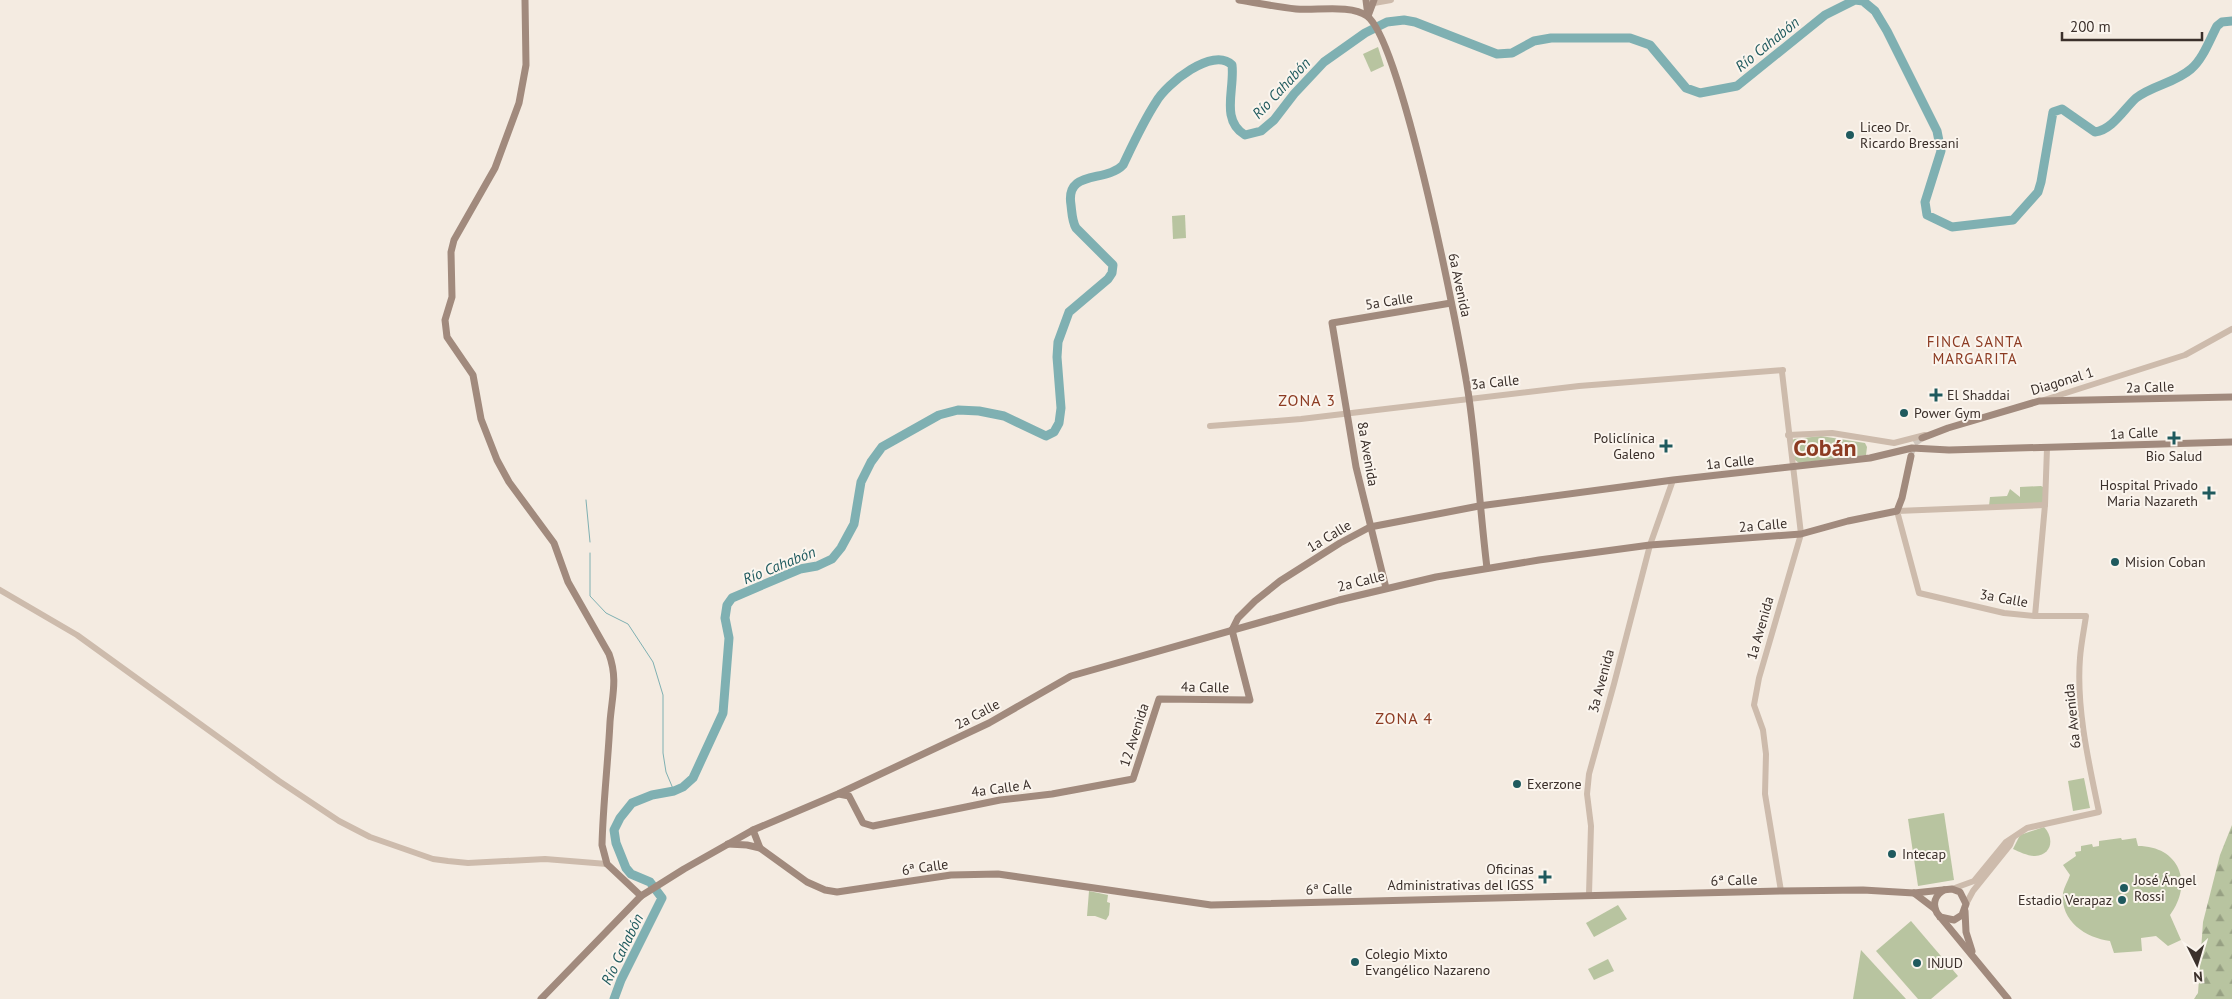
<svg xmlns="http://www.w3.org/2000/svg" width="2232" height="999" font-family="'PT Sans',sans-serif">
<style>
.forest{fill:url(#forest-firs)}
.park{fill:#b8c4a0}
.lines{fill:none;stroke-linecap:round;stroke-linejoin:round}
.stream{stroke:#7fb0b2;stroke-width:1}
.river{stroke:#7fb0b2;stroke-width:9}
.secondary-tunnel{stroke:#cfc6bd;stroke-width:7;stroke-dasharray:7 3.5;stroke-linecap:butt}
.tertiary{stroke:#cdbbac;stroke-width:6}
.secondary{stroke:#a18a7d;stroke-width:7}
.poi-dot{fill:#1f5a5e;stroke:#fbf5ee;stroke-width:2}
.labels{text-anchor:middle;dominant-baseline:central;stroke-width:4;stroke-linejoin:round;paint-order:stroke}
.poi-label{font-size:14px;fill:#3b302b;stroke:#fbf5ee;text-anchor:start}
.street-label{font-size:14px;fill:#3b302b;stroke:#fbf5ee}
.water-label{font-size:15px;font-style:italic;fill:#1f5a5e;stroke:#fbf5ee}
.neighbourhood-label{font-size:15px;letter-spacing:1px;fill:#8c3b22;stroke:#fbf5ee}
.quarter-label{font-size:16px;letter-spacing:1px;fill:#8c3b22;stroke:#fbf5ee}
.town-label{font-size:24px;font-weight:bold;fill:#8c3b22;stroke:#fbf5ee}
</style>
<defs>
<pattern id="forest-firs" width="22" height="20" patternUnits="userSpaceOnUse" patternTransform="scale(1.25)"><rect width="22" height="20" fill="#b8c4a0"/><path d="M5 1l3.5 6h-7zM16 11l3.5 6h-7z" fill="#97a083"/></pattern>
</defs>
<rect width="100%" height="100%" fill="#f4ebe1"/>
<path class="forest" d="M2232,825V999H2194L2198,993L2203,922L2220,855Z"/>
<g class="park">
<path d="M1378,47L1384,66L1371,72L1363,54Z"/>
<path d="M1185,215L1186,238L1173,239L1172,216Z"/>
<path d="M1821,436L1865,443L1867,447L1866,455L1799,463L1795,460L1792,441L1794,439Z"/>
<path d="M2041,486L2043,487V503L1989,506L1990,497L2007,496L2010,489L2020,497V487Z"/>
<path d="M2084,778L2090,808L2073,811L2068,781Z"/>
<path d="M1944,813L1954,880L1918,886L1908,819Z"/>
<path d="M2044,827C2054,837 2053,855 2035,856C2028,856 2019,852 2013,849L2020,835Z"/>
<path d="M2121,838L2122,840L2136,838L2138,846C2179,846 2194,883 2170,915L2181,940L2168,946L2156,936L2141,938L2142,951L2114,953L2110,941C2086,938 2060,921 2063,893C2064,887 2068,881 2070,875L2063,865L2076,856L2075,852L2081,851V846L2092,844L2093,847L2099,846V841Z"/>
<path d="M1089,891L1108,895L1107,902L1110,903L1109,915L1106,920L1095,916H1087Z"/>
<path d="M1618,905L1627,919L1594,937L1586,923Z"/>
<path d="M1911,921L1958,976L1931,999H1918L1876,951Z"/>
<path d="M1861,950L1906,999H1853Z"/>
<path d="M1608,959L1614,971L1594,980L1588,969Z"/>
</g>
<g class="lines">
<g class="stream">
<path d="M586,500L590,542"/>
<path d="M590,553V596L606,613L628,624L653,662L663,695V753L666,772L674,791"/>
</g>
<path class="river" d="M614,999L621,980L662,898L650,882L631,874L626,868L616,843L614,830L620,818L632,803L652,795L674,791L683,787L693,778L723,713L729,638L725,618L727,605L732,598L800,569L817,566L832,559L841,548L854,524L861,482L871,462L882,447L939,415L958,410L979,411L1004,416L1046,436L1054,432L1059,423L1061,408L1057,357L1058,342L1069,312L1108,279L1112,273L1113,265L1076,228C1072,221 1072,213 1071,205C1065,169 1106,183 1123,165C1133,144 1143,122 1156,102C1166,84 1213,46 1232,65C1235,89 1220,120 1245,135L1261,131L1274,120L1294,94L1324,62L1365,33L1387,22L1404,20L1415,22L1497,54L1512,53L1534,41L1551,38H1630L1650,45L1686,88L1700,93L1737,86L1825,15L1855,0L1863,1L1875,11L1887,31L1937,131L1941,151L1925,202L1927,215L1952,227L2013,220L2038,192L2041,182L2053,112L2062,109L2095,132C2112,130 2124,109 2136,98C2153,85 2175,83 2191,69C2203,59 2210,39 2217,26L2222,22L2232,21"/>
<path class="secondary-tunnel" d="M1911,453L1914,443L1922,438"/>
<g class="tertiary">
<path d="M1374,3L1391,0"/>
<path d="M2044,400L2185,355L2232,329"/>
<path d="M1210,426L1301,419L1579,386L1783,370"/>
<path d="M1788,435L1832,433L1894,443L1925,435"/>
<path d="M0,590L77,635L279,781L339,821L370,837L433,859L448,861L468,863L545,859L607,864"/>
<path d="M2035,616L2045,505L2047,448"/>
<path d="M1952,889L1974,881L2006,842L2027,828L2099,812C2089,764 2076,708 2080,658C2081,644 2084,630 2086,616H2035L2004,613L1919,593L1897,511L2045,505"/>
<path d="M1781,891L1765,794L1766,754L1763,730L1754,705L1759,678L1801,534L1782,372"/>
<path d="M1589,894L1591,826L1587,794L1589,774L1614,684L1650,545L1673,480"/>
<path d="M1966,904L1973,891L2010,845L2013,838"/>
</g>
<g class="secondary">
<path d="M525,0L526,65L519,103L495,168L454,240L451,252L452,297L445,320L447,337L473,375L481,419L497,460L509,482L554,543L568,582L609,654C618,679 612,696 610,722C608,763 603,804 602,845L607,864L641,896"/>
<path d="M1239,0C1258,3 1277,7 1296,9C1315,11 1351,4 1367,16C1402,41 1461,342 1469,398C1477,454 1480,511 1487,568"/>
<path d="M1366,0L1368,16"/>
<path d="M1368,16L1374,0"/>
<path d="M1922,438L1948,428L2039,401L2232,397"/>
<path d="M1386,588L1356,467L1332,323L1451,303"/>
<path d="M1232,630L1238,618L1255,601L1280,581L1340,543L1370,527L1479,506L1673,480L1870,458L1912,448L1949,450L2232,442"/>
<path d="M839,794L849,796L863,823L873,826L1000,800L1052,794L1133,779L1159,699L1250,700L1232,630"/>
<path d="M753,830L760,848"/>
<path d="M728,844L747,845L760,848L807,882L825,890L837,892L951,875L998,874L1211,905L1781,891L1863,890L1914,893L1952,889L1960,892L1966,904L1962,915L1954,920L1940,917"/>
<path d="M1944,890C1935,895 1932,904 1937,913L2008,999"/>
<path d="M1914,893L1935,909"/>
<path d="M1965,911L1966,932L1972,951"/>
<path d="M541,999L641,896L684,869L753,830L838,794L989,723L1071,676L1339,600L1436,577L1539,560L1650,545L1801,534L1848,521L1897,511L1902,498L1911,456"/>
</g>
</g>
<g class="poi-dot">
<circle cx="1850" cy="135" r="5"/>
<path d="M1933.5 387.5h5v5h5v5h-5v5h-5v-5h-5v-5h5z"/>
<circle cx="1904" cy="413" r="5"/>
<path d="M2171.5 430.5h5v5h5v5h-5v5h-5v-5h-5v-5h5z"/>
<path d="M1663.5 438.5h5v5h5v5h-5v5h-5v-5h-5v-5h5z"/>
<path d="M2206.5 485.5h5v5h5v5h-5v5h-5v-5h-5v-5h5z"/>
<circle cx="2115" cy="562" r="5"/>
<circle cx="1517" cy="784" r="5"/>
<circle cx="1892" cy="854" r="5"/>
<path d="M1542.5 869.5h5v5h5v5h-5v5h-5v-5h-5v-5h5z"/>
<circle cx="2124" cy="888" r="5"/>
<circle cx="2122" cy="900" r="5"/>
<circle cx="1355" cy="962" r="5"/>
<circle cx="1917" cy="963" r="5"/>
</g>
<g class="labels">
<g class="poi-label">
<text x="1860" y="127">Liceo Dr.<tspan x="1860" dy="16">Ricardo Bressani</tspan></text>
<text x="1947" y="395">El Shaddai</text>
<text x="1914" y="413">Power Gym</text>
<text x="1655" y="438" text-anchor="end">Policlínica<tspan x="1655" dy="16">Galeno</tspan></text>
<text x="2174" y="456" text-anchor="middle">Bio Salud</text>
<text x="2198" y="485" text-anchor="end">Hospital Privado<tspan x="2198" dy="16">Maria Nazareth</tspan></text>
<text x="2125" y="562">Mision Coban</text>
<text x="1527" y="784">Exerzone</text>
<text x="1902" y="854">Intecap</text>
<text x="1534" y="869" text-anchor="end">Oficinas<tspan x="1534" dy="16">Administrativas del IGSS</tspan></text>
<text x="2134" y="880">José Ángel<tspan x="2134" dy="16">Rossi</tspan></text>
<text x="2112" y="900" text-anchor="end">Estadio Verapaz</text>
<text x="1365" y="954">Colegio Mixto<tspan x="1365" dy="16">Evangélico Nazareno</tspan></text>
<text x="1927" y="963">INJUD</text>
</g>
<g class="street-label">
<text transform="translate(1460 285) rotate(78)">6a Avenida</text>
<text transform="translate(1389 301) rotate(-9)">5a Calle</text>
<text transform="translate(2062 381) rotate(-17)">Diagonal 1</text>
<text transform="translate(1495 382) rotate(-6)">3a Calle</text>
<text transform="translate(2150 387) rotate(-2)">2a Calle</text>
<text transform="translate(2134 433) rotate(-3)">1a Calle</text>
<text transform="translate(1368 454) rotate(80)">8a Avenida</text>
<text transform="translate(1730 462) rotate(-6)">1a Calle</text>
<text transform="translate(1763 525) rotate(-5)">2a Calle</text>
<text transform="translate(1329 536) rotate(-31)">1a Calle</text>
<text transform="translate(1361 581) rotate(-14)">2a Calle</text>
<text transform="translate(2004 598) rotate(10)">3a Calle</text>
<text transform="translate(1760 628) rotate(-74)">1a Avenida</text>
<text transform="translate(1601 681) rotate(-75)">3a Avenida</text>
<text transform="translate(1205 687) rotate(1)">4a Calle</text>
<text transform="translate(977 714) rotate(-28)">2a Calle</text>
<text transform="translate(2072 716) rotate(-96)">6a Avenida</text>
<text transform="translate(1134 735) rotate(-72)">12 Avenida</text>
<text transform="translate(1001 788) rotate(-8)">4a Calle A</text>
<text transform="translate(925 867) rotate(-8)">6ª Calle</text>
<text transform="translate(1734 880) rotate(-2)">6ª Calle</text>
<text transform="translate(1329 889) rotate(-1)">6ª Calle</text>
</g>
<g class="water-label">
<text transform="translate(1767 44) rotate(-39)">Río Cahabón</text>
<text transform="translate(1281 88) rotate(-47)">Río Cahabón</text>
<text transform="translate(779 565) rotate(-22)">Río Cahabón</text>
<text transform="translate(622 949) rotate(-64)">Río Cahabón</text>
</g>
<g class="neighbourhood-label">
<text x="1975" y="341">FINCA SANTA<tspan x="1975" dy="17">MARGARITA</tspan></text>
</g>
<g class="quarter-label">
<text x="1307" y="400">ZONA 3</text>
<text x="1404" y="718">ZONA 4</text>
</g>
<g class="town-label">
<text x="1825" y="447">Cobán</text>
</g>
</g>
<g transform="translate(2197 964) rotate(175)" stroke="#fbf5ee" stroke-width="4" paint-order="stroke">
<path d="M0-4L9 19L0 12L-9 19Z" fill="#3b302b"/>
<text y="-8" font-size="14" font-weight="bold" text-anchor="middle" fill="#3b302b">N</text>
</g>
<path d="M2062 32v8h140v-8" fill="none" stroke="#3b302b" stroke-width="2.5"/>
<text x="2070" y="32" font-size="15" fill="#3b302b" stroke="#fbf5ee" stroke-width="4" paint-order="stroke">200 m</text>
</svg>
